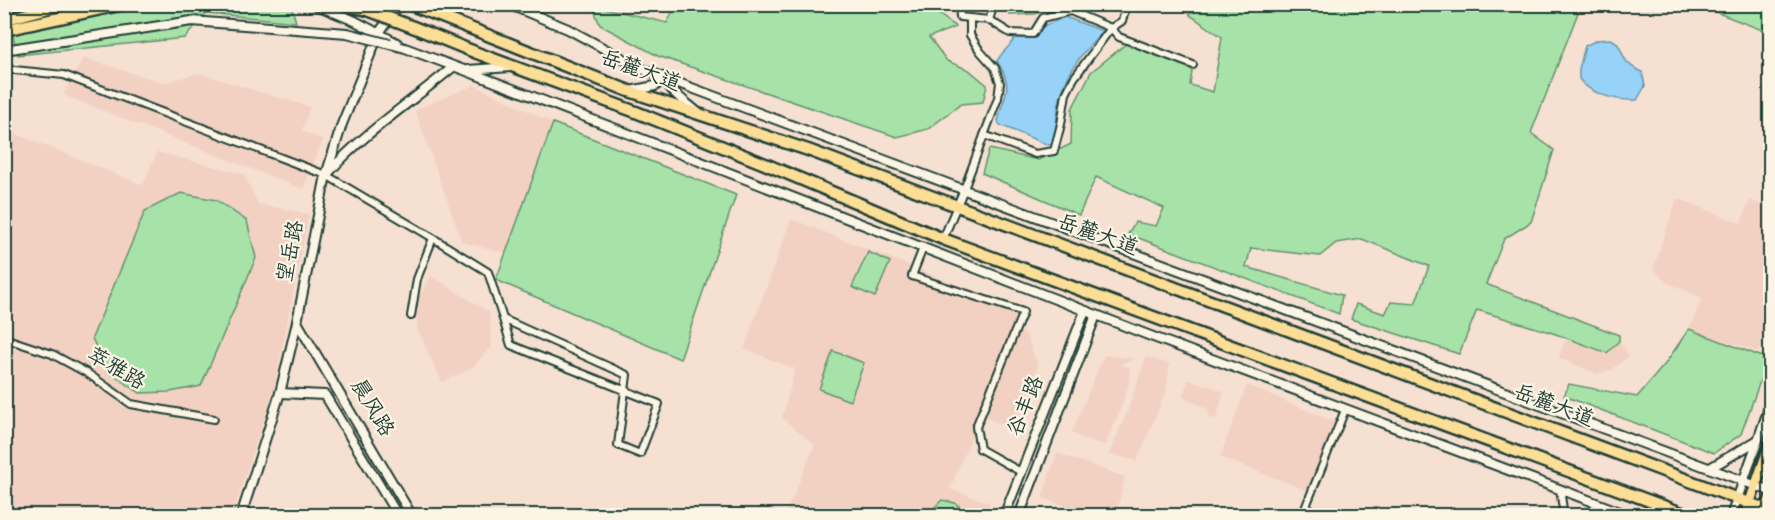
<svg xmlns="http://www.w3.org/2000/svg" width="1775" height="520" font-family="'Gochi Hand','LXGW WenKai TC',sans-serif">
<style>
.built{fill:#f2d1c3}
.green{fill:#a7e3a9;stroke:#63906e;stroke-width:1.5}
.water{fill:#97d3f8;stroke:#6797aa;stroke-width:1.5}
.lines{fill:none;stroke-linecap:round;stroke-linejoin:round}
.minor-casing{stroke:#1f3d34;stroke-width:10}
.tertiary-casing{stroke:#1f3d34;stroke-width:12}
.primary-casing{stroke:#1f3d34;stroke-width:14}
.trunk-casing{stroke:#1f3d34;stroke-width:15}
.minor{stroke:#fcf5e5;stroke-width:6}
.tertiary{stroke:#fcf5e5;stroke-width:8}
.primary{stroke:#fcde96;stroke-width:9}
.trunk{stroke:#fcde96;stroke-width:10}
.tertiary-bridge-casing{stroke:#1f3d34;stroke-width:12;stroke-linecap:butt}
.trunk-bridge-casing{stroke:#1f3d34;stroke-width:15;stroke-linecap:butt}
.tertiary-bridge{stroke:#fcf5e5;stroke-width:8}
.trunk-bridge{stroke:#fcde96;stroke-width:10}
.labels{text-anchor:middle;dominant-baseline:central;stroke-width:4.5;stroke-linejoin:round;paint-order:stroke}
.street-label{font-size:21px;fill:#1f3d34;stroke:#fcf5e5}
</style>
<rect width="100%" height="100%" fill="#f6e0d1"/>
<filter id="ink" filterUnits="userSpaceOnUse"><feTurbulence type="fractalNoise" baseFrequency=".0167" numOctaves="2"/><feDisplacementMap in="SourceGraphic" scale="12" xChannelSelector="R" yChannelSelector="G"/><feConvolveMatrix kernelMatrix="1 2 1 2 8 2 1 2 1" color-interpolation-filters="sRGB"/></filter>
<g filter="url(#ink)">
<g class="built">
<path d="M83,58L164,83L198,73L310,107L302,131L323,140L303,189L63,95Z"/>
<path d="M474,85L553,123L506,253L462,242L415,110Z"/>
<path d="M4,129L143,185L157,152L244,174L258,204L309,214L274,389L232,515H5Z"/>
<path d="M1677,198L1741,223L1750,200L1770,210V323L1759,352L1689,329L1702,298L1666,282L1653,269Z"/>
<path d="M791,219L908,265L1023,312L950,489L990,503L984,515H785L815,445L782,418L795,369L744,349Z"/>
<path d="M431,276L489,312L492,346L472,368L442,382L417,328V300Z"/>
<path d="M1020,332L1026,334L1038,365L1014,430L985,417Z"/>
<path d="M1565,340L1607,353L1619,341L1629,356L1611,370L1597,374L1559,358Z"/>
<path d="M1104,355L1136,359L1120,364L1130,368L1129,382L1119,413L1105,445L1083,439L1072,432Z"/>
<path d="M1146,357L1170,364L1166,392L1137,461L1109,454L1126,415Z"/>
<path d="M1189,379L1224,392L1216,419L1209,417L1208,409L1182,397Z"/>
<path d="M1247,385L1337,423L1311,492L1220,457Z"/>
<path d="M1057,453L1125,477L1116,515H1092L1042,498Z"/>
</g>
<g class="green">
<path d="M4,5H291L296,22L206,13L185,38L18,55L13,36L5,35Z"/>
<path d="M592,5L667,23L676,5H935L936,12L956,27L929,37L947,61L969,70L987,85L983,102L961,104L928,129L897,137L658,56L600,25Z"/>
<path d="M1006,5H1059L1035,14L1010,15Z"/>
<path d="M1189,5H1581L1531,133L1554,150L1531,222L1504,239L1486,284L1619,335V341L1607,353L1553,333L1477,310L1459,354L1351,319L1356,304L1385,314L1391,302L1415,304L1429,266L1362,239L1336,243L1320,256L1251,248L1246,267L1342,295L1339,314L1128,234L1135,222L1156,226L1164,208L1096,177L1079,215L982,173L989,149L1038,160L1071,144L1072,109L1091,72L1127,43L1193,65L1190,85L1213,92L1222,37L1190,15Z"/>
<path d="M1697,5H1770V33Z"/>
<path d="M553,123L736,195L680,359L496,280Z"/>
<path d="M181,193L216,200L247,221L256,258L201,386L170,392L140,393L107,371L92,338L145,211Z"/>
<path d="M868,252L890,262L875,297L852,287Z"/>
<path d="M1689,329L1768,359L1741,434L1714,453L1564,396L1569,384L1637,397L1665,364Z"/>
<path d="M833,351L864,363L850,401L819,389Z"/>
<path d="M942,500L955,503L964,510L965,515H930L932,510Z"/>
</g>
<g class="water">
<path d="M1065,17L1103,31C1096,40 1087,48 1081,56C1061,83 1055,109 1056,142L1048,145L1000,125L998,121C1004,93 1015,89 997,61C1003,50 1010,47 1015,38H1025L1046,25Z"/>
<path d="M1610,39C1622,42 1620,55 1628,63C1632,67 1637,70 1642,72L1645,86L1637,100C1617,101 1591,95 1579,79V69L1585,46L1597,40Z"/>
</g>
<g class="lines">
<defs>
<g id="minor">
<path d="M959,4L960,17L989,20L994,4"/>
<path d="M989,20L1010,33L1033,34L1043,18L1070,11L1111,28L1122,21L1127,4"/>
<path d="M4,69L64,75L326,175L433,238L417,279L411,316"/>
<path d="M984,135L1035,154L1054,151L1061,124L1066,94L1074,78L1111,28L1119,37L1193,65"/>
<path d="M433,238L488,272L503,319L627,375L618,445L640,454L659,404L511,345L503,319"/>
<path d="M943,239L964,189L998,98L1000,83L995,68L980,51L970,35V19"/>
<path d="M923,248L912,276L1023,312L976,427L980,449L1021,472"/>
<path d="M4,338L52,354L87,373L131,404L214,419"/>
<path d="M1560,489L1564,516"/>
<path d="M1302,516L1345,410"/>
</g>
<g id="tertiary">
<path d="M314,4L355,21L397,43"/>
<path d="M508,4L568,29L640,68L665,78L1770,491"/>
<path d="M390,44L405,48L464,70L1148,335L1631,516"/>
<path d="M4,50L192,21L347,33"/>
<path d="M468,70L510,67"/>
<path d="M630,91L655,86L665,78C671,94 685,101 697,112"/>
<path d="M329,172C365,132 411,102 453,67"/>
<path d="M297,322L412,516"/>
<path d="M280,393L325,395L398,516"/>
<path d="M1710,468L1758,440L1770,405"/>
<path d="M241,516L280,393L297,322L326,175L342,124L379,33L399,4"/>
<path d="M1004,516L1085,311"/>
<path d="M1019,516L1096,315"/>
<path d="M1731,516L1758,440"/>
</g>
<g id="primary">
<path d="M1745,516L1770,444"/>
<path d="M1765,516L1770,499"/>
</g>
<g id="trunk">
<path d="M332,4L365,9"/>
<path d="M409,4L629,91L808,150L1770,511"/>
<path d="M4,18L15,17L64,4"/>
<path d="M413,27L477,53L636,112L765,164L943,239L1690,516"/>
<path d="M4,30L124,4"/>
</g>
</defs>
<use href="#minor" class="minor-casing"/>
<use href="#tertiary" class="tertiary-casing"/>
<use href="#primary" class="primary-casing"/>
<use href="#trunk" class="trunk-casing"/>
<use href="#minor" class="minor"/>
<use href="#tertiary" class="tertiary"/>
<use href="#primary" class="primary"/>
<use href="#trunk" class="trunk"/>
<defs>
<path id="tertiary-bridge" d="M347,33L390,44"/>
<path id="trunk-bridge" d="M365,9L413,27"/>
</defs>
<use href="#tertiary-bridge" class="tertiary-bridge-casing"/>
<use href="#trunk-bridge" class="trunk-bridge-casing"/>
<use href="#tertiary-bridge" class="tertiary-bridge"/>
<use href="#trunk-bridge" class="trunk-bridge"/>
</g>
</g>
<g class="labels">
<g class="street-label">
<text transform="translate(640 73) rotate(20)">岳麓大道</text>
<text transform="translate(1097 237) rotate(20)">岳麓大道</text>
<text transform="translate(293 252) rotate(-79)">望岳路</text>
<text transform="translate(115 371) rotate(30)">萃雅路</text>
<text transform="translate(1028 407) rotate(-68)">谷丰路</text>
<text transform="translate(1553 408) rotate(21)">岳麓大道</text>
<text transform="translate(370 409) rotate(59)">晨风路</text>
</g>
</g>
<rect width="1775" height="520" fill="none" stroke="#fcf5e5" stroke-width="24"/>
<rect x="12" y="12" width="1751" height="496" fill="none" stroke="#1f3d34" stroke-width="2" filter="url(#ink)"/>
</svg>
